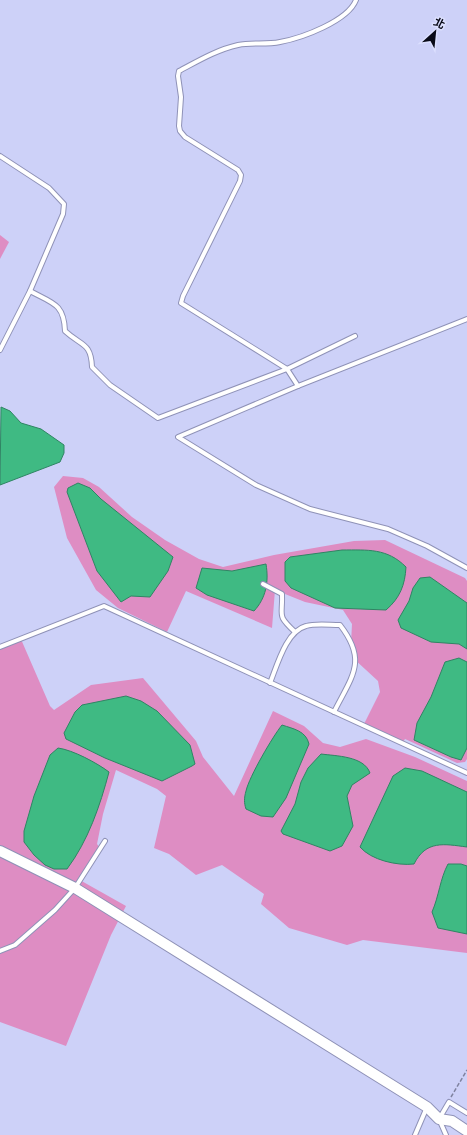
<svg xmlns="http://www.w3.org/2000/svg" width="467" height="1135" font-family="Lato,'Noto Sans TC',sans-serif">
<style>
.green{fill:#de8dc3}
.water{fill:#3fba83;stroke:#2f8563}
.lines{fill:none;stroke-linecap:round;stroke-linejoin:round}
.service-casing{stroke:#8f92b7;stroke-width:6}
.tertiary-casing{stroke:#8f92b7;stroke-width:12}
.path{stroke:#7f829f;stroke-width:1.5;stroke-dasharray:4 2;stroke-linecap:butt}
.service{stroke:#fff;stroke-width:4}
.tertiary{stroke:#fff;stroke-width:10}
</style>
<rect width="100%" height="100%" fill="#cdd1f8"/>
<g class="green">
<path d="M0,235L9,242L0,259Z"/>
<path d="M63,476L83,478L99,487L132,517L165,540L199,559L223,567L274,555L354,541L385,540L465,578L467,581V759L465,762L457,763L405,739L401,745L363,726L380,692L378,681L353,658L351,643L352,624L343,610L305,602L275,590L272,628L186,591L167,632L118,608L96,590L67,538L54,487Z"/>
<path d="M20,637L50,706L54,710L91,685L143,678L196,741L203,757L234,796L273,711L304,726L323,743L340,747L366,739L415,757L467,781V953L363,940L347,945L289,928L261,904L264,894L222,865L196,875L169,854L154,848L166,796L157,789L116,770L103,814L97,844L100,848L78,879L126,906L111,935L66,1046L0,1022V646Z"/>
</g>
<g class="water">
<path d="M1,407L10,411L21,423L41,429L64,445V453L60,462L0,485Z"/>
<path d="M78,483L90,488L101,499L173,557L168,571L150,597L131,596L121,602L97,571L67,492L68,488Z"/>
<path d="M342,550C368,550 387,548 406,567C405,585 400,598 386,610L335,608L291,588L285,581V562L290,557Z"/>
<path d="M266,564C269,582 266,598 254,611L207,595L196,588L202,568L232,571Z"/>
<path d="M430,577L467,603V649L459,644L431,642L401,628L398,620L409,601L413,588L420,578Z"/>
<path d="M459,658L467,662V748L461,760L451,757L414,740L417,723L431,697L445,662Z"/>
<path d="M126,696L141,701L157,711L190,745L195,764L192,766L162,781L105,758L66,739L64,733L75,712L82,705Z"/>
<path d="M282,725C294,729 306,731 309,744L286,798L273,817L261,816L246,809C244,803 244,798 246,791C249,777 273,736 282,725Z"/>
<path d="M58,748C73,750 97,763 109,772C100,806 88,841 67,869H54L45,865L34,855L24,842V831L34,796L50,755Z"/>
<path d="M321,754C336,756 364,756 370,773L352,785L347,796L353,826L342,846L330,851L283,834L281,831L295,804L301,782L308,768Z"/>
<path d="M405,768L422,771L467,792V847C444,844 426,840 414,864C397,866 371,860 360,847L393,776Z"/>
<path d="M448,864H461L467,866V934L438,928L432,912C439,896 440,879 448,864Z"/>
</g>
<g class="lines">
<defs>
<g id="service">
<path d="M0,156L49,188L64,204L63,214L30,291L0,350"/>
<path d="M30,291C52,303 64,303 65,331C81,346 91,342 92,367L110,385L158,418L287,369L181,303L183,296L240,181L241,175L238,170L185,137L180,131L179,126L181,97L178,76L179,71C198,61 216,50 238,45C252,42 266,45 280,42C302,38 348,21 356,0"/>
<path d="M355,336L287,369L298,386L467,319"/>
<path d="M298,386L178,437L256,485L310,509L388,529L427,546L467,568"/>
<path d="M263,584L282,594C283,617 276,614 295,632"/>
<path d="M0,647L104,606L467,773"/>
<path d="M270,683C277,666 286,631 306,626C316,623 329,625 340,625C368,661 352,676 334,712"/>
<path d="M0,951L15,945L55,910L75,888L105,841"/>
<path d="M415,1135L427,1107"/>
<path d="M446,1135L439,1119L449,1102L467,1113"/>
</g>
<path id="tertiary" d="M0,851L75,888L427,1107L439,1119L452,1121L467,1131"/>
</defs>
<use href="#service" class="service-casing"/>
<use href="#tertiary" class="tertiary-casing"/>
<path class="path" d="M451,1097L467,1070"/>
<use href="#service" class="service"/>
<use href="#tertiary" class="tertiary"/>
</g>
<g transform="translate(435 32) rotate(27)" stroke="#dbdffe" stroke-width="3" paint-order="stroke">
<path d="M0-3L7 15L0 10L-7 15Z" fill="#090a17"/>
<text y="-6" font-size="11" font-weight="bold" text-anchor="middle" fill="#090a17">北</text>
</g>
</svg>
